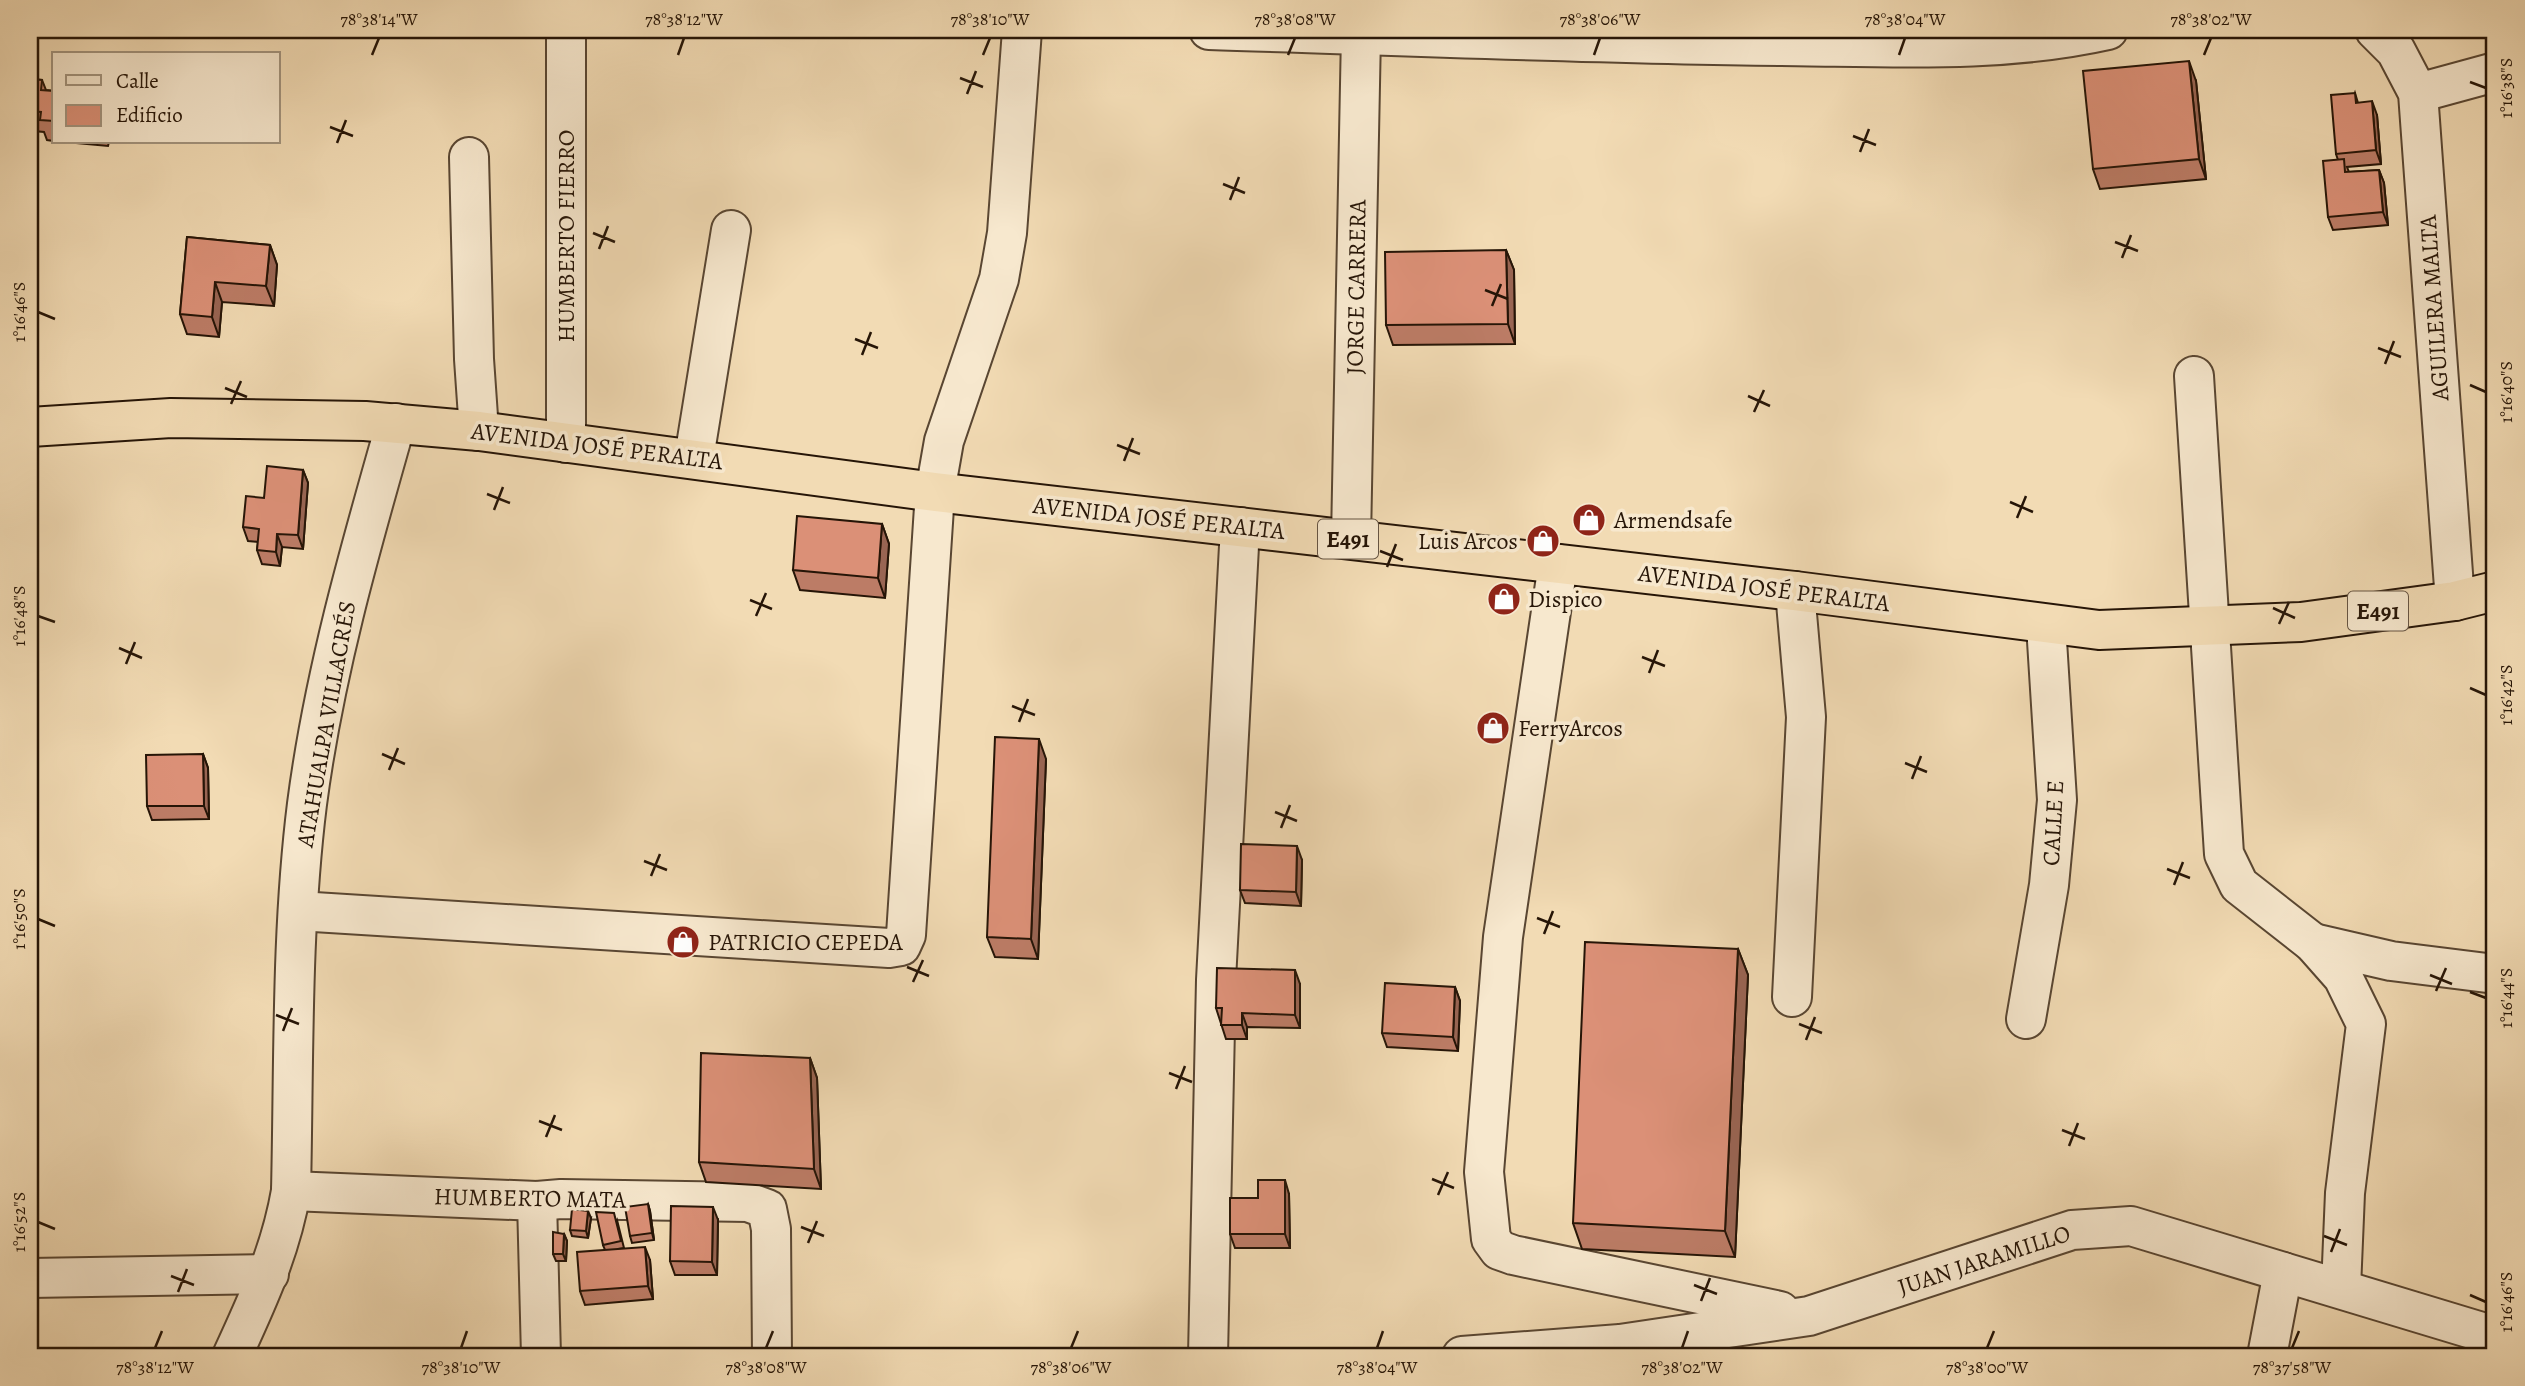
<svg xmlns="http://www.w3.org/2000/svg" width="2525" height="1386" font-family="Alegreya,serif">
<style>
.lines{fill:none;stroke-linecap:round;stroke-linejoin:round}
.minor-casing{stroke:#594632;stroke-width:42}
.highway-casing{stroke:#261507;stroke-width:42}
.minor{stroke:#f7e8ce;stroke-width:38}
.highway{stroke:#f2dbb4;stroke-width:38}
.wall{fill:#bc7c66;stroke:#261507;stroke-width:2}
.shaded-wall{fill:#996553;stroke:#261507;stroke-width:2}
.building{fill:#db9077;stroke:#261507;stroke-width:2}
.ticks{fill:none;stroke:#261507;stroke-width:2.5}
.labels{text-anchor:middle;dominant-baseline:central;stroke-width:7;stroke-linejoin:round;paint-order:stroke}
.shield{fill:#f7e8ce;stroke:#655443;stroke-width:2}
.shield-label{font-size:23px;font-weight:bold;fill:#261507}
.street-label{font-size:24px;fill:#261507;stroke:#f7e8ce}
.poi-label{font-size:24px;fill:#261507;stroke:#f7e8ce;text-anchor:start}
.neatline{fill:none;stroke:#261507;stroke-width:2.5}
.ticks-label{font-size:18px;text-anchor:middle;fill:#261507}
</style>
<rect width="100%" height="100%" fill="#f2dbb4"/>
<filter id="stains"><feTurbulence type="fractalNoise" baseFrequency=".00286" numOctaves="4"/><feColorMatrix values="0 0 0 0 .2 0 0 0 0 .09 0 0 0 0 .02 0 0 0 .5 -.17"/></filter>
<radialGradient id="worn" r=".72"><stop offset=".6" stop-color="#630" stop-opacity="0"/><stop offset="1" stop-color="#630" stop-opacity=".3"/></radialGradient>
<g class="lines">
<defs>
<g id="minor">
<path d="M566,30V443"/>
<path d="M1209,30C1400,36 1590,44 1781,46C1891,47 2001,54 2108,30"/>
<path d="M2375,30L2396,51L2418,93L2455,601"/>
<path d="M2418,93L2495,72"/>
<path d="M469,157L474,359L479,431"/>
<path d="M2194,376L2224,854L2239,885L2313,943L2343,977L2366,1024L2345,1193L2341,1288"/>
<path d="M694,458L731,230"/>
<path d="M1351,539L1361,34"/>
<path d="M1558,564L1503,937L1484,1172L1491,1239L1499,1250L1513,1255L1780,1311"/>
<path d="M298,911L889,948L901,946L906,935L935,492L944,441L999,279L1007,233L1022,30"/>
<path d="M2313,943L2391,961L2495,974"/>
<path d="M1792,997L1806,717L1795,591"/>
<path d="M2026,1019L2049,885L2057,800L2046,625"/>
<path d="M291,1191L537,1201L561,1199L748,1202L767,1209L771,1229L772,1356"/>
<path d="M537,1201L541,1356"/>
<path d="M30,1278L269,1274"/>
<path d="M232,1356C257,1302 281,1250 291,1191C294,1063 291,932 307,804C324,674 360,549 396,423"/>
<path d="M1208,1356L1216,980L1240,527"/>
<path d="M1462,1356L1620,1344L1809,1316L2072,1230L2131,1226L2495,1336"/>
<path d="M2267,1356L2283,1272"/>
</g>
<path id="highway" d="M30,427L171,418L365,421L479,431L935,492L1795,591L2099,630L2301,622L2455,601L2495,591"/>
</defs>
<use href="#minor" class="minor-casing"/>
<use href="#highway" class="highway-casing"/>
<use href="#minor" class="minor"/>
<use href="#highway" class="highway"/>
</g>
<g class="wall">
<path d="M30,79L42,80L46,90L54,91V141L47,140L44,132L33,131L38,143L33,187L30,186Z"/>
<path d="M2196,81L2206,179L2100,189L2093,169Z"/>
<path d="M2355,93L2358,103L2377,115L2381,164L2347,167L2349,172L2379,170L2384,183L2388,225L2333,230L2328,217L2338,160L2336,154Z"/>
<path d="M65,142H109L108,146Z"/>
<path d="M187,237L270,245L277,265L274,306L222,302L219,337L187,334L180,314Z"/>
<path d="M1506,250L1514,270L1515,344L1393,345L1386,325Z"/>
<path d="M303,470L308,483L303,549L282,547L280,566L262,564L257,550L258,542L248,541L243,527L264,498Z"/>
<path d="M882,524L889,544L885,598L800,590L793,570Z"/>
<path d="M203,754L208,768L209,819L152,820L147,806Z"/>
<path d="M1046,759L1038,959L995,957L987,937Z"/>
<path d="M1302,860L1301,906L1245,903L1240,890Z"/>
<path d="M1738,949L1748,975L1735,1257L1582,1249L1573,1223Z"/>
<path d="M1300,984V1028L1247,1027V1039H1226L1216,1008Z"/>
<path d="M1455,987L1460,1001L1458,1051L1387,1047L1382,1033Z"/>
<path d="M810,1058L817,1078L821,1189L706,1182L699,1162Z"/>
<path d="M1289,1194L1290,1248H1235L1230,1234L1258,1198Z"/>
<path d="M648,1204L650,1211L654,1240L632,1243L630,1236Z"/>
<path d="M591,1218L588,1238L572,1236L570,1230Z"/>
<path d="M617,1220L624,1248L618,1249L650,1260L653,1299L585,1305L580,1291L605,1250L603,1245Z"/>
<path d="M718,1220L717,1275H675L670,1261Z"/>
<path d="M564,1234L567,1241L566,1261H556L553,1254Z"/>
</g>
<g class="shaded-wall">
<path d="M2189,61L2196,81L2206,179L2199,159Z"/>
<path d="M2372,101L2377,115L2381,164L2376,150Z"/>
<path d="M33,130L38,143L33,187L30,178V158Z"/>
<path d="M2379,170L2384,183L2388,225L2383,212Z"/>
<path d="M270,245L277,265L274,306L266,286Z"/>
<path d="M1506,250L1514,270L1515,344L1508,324Z"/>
<path d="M215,282L222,302L219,337L212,317Z"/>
<path d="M303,470L308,483L303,549L298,535Z"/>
<path d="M882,524L889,544L885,598L878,578Z"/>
<path d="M277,534L282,547L280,566L276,552Z"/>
<path d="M1039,739L1046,759L1038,959L1031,939Z"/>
<path d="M203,754L208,768L209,819L204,806Z"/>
<path d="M1297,846L1302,860L1301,906L1296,892Z"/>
<path d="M1738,949L1748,975L1735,1257L1725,1231Z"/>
<path d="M1295,970L1300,984V1028L1295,1015Z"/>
<path d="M1455,987L1460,1001L1458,1051L1453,1037Z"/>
<path d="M1242,1013L1247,1027V1039L1242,1025Z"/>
<path d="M810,1058L817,1078L821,1189L814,1169Z"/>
<path d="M1285,1180L1289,1194L1290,1248L1285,1234Z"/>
<path d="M648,1204L650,1211L654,1240L652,1233Z"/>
<path d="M713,1207L718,1220L717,1275L712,1262Z"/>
<path d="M588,1211L591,1218L588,1238L586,1231Z"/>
<path d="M564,1234L567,1241L566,1261L563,1254Z"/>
<path d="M645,1247L650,1260L653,1299L648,1286Z"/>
</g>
<g class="building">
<path d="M2189,61L2199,159L2093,169L2083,71Z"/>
<path d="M30,79L42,80L41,90L54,91V121L40,120L41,112L30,111Z"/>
<path d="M2355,93L2356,103L2372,101L2376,150L2336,154L2331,95Z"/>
<path d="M30,129L33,130L30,158Z"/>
<path d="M2344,159L2345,172L2379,170L2383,212L2328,217L2323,161Z"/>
<path d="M187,237L270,245L266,286L215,282L212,317L180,314Z"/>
<path d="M1506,250L1508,324L1386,325L1385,252Z"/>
<path d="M267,466L303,470L298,535L277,534L276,552L257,550L259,529L243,527L246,496L264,498Z"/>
<path d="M797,516L882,524L878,578L793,570Z"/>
<path d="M995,737L1039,739L1031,939L987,937Z"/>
<path d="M203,754L204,806H147L146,755Z"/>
<path d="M1241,844L1297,846L1296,892L1240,890Z"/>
<path d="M1585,942L1738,949L1725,1231L1573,1223Z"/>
<path d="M1217,968L1295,970V1015L1242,1013V1025H1221L1222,1008H1216Z"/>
<path d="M1385,983L1455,987L1453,1037L1382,1033Z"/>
<path d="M701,1053L810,1058L814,1169L699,1162Z"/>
<path d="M1258,1180H1285V1234H1230V1198H1258Z"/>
<path d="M648,1204L652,1233L630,1236L625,1207Z"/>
<path d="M671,1206L713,1207L712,1262L670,1261Z"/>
<path d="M572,1209L588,1211L586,1231L570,1230Z"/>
<path d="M596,1212L614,1213L621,1241L603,1245Z"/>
<path d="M553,1232L564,1234L563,1254H553Z"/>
<path d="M645,1247L648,1286L580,1291L577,1252Z"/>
</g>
<path class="ticks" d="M372,55L379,38M678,55L684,38M983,55L990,38M1288,55L1295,38M1594,55L1600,38M1899,55L1905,38M2204,55L2211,38M960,78L983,87M2470,82L2486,88M967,94L976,71M330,127L353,136M1853,136L1876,145M337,143L346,120M1860,152L1869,129M1223,184L1245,193M1230,200L1239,177M593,233L615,242M2115,242L2138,251M599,249L608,226M2122,258L2131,235M1485,290L1508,299M1492,306L1501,284M38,312L55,319M855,339L878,348M2378,348L2401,357M862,355L871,332M2385,364L2394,341M2470,385L2486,392M225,388L247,397M1748,396L1770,406M231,404L241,381M1754,412L1764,390M1117,445L1140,454M1124,461L1133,438M487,494L510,503M2010,502L2033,512M494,510L503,487M2017,518L2026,496M1380,551L1403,560M1387,567L1396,544M750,600L772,609M2273,608L2295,618M38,616L55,622M756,616L766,593M2279,624L2289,602M119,648L142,658M1642,657L1665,666M126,664L135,642M1649,673L1658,650M2470,688L2486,695M1012,706L1035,715M1019,722L1028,699M382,754L405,764M1905,763L1927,772M389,770L398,748M1912,779L1921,756M1275,812L1297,821M1281,828L1290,805M644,861L667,870M2167,869L2190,878M651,876L660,854M2174,885L2183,862M1537,918L1560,927M38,919L55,926M1544,934L1553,911M907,967L929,976M2430,975L2452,984M913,982L923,960M2436,991L2446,968M2470,992L2486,998M276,1015L299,1024M1799,1024L1822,1033M283,1031L292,1008M1806,1040L1815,1017M1169,1073L1192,1082M1176,1089L1185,1066M539,1121L562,1130M2062,1130L2085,1139M546,1137L555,1115M2069,1146L2078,1123M1432,1179L1454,1188M1438,1195L1448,1172M38,1222L55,1229M801,1227L824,1236M2324,1236L2347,1245M808,1243L817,1221M2331,1252L2340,1229M171,1276L194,1285M1694,1285L1717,1294M178,1292L187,1269M2470,1295L2486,1302M1701,1301L1710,1278M155,1348L162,1331M461,1348L467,1331M766,1348L773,1331M1071,1348L1078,1331M1377,1348L1383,1331M1682,1348L1688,1331M1987,1348L1994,1331M2292,1348L2299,1331"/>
<defs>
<symbol id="shop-disc" viewBox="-11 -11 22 22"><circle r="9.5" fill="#8f2418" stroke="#f7e8ce"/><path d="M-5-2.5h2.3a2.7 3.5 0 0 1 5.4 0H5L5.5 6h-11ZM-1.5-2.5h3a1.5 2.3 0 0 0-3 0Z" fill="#fff"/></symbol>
</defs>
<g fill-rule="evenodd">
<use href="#shop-disc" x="1570" y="501" width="38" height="38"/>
<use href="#shop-disc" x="1524" y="522" width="38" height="38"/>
<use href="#shop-disc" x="1485" y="580" width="38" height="38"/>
<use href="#shop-disc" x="1474" y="709" width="38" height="38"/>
<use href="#shop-disc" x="664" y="923" width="38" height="38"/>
</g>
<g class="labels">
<g class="shield">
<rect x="1318" y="519.5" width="60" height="39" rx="5"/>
<rect x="2348" y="591.5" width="60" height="39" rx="5"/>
</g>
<g class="shield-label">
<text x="1348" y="539">E491</text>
<text x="2378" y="611">E491</text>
</g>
<g class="street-label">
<text transform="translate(566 236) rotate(-90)">HUMBERTO FIERRO</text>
<text transform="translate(1356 287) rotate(-89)">JORGE CARRERA</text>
<text transform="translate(2434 308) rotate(-94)">AGUILERA MALTA</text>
<text transform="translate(597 446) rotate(7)">AVENIDA JOSÉ PERALTA</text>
<text transform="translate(1159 518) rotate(6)">AVENIDA JOSÉ PERALTA</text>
<text transform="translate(1764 588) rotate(7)">AVENIDA JOSÉ PERALTA</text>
<text transform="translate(326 724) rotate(-80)">ATAHUALPA VILLACRÉS</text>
<text transform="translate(2053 823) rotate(-87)">CALLE E</text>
<text transform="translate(530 1198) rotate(1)">HUMBERTO MATA</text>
<text transform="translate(1984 1260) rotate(-18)">JUAN JARAMILLO</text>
</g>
<g class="poi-label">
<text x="1614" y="520">Armendsafe</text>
<text x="1518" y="541" text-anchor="end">Luis Arcos</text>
<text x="1528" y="599">Dispico</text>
<text x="1518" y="728">FerryArcos</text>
<text x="708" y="942">PATRICIO CEPEDA</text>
</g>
</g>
<rect width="2525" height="1386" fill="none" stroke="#f2dbb4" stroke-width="77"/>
<rect x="52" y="52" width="228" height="91" fill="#f7e8ce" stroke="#a3947e" stroke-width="2"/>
<rect x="66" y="75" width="35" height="10" fill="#f7e8ce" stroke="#a3947e" stroke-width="2"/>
<text x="116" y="88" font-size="21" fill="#261507">Calle</text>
<rect x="66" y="105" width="35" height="21" fill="#db9077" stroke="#a3947e" stroke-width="2"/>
<text x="116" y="122" font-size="21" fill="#261507">Edificio</text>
<rect x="38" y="38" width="2448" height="1310" class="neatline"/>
<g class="ticks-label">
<text x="379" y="25">78°38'14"W</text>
<text x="684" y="25">78°38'12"W</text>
<text x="990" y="25">78°38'10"W</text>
<text x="1295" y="25">78°38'08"W</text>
<text x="1600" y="25">78°38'06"W</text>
<text x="1905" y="25">78°38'04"W</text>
<text x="2211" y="25">78°38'02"W</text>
<text transform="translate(2506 88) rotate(-90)" y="6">1°16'38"S</text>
<text transform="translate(19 312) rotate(-90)" y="6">1°16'46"S</text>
<text transform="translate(2506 392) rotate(-90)" y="6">1°16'40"S</text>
<text transform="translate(19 616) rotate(-90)" y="6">1°16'48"S</text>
<text transform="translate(2506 695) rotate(-90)" y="6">1°16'42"S</text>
<text transform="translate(19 919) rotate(-90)" y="6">1°16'50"S</text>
<text transform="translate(2506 998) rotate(-90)" y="6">1°16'44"S</text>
<text transform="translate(19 1222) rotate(-90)" y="6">1°16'52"S</text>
<text transform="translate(2506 1302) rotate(-90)" y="6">1°16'46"S</text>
<text x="155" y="1373">78°38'12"W</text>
<text x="461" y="1373">78°38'10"W</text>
<text x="766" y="1373">78°38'08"W</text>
<text x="1071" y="1373">78°38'06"W</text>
<text x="1377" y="1373">78°38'04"W</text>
<text x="1682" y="1373">78°38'02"W</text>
<text x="1987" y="1373">78°38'00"W</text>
<text x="2292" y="1373">78°37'58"W</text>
</g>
<rect width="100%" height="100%" filter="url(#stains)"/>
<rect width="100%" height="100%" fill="url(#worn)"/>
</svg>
